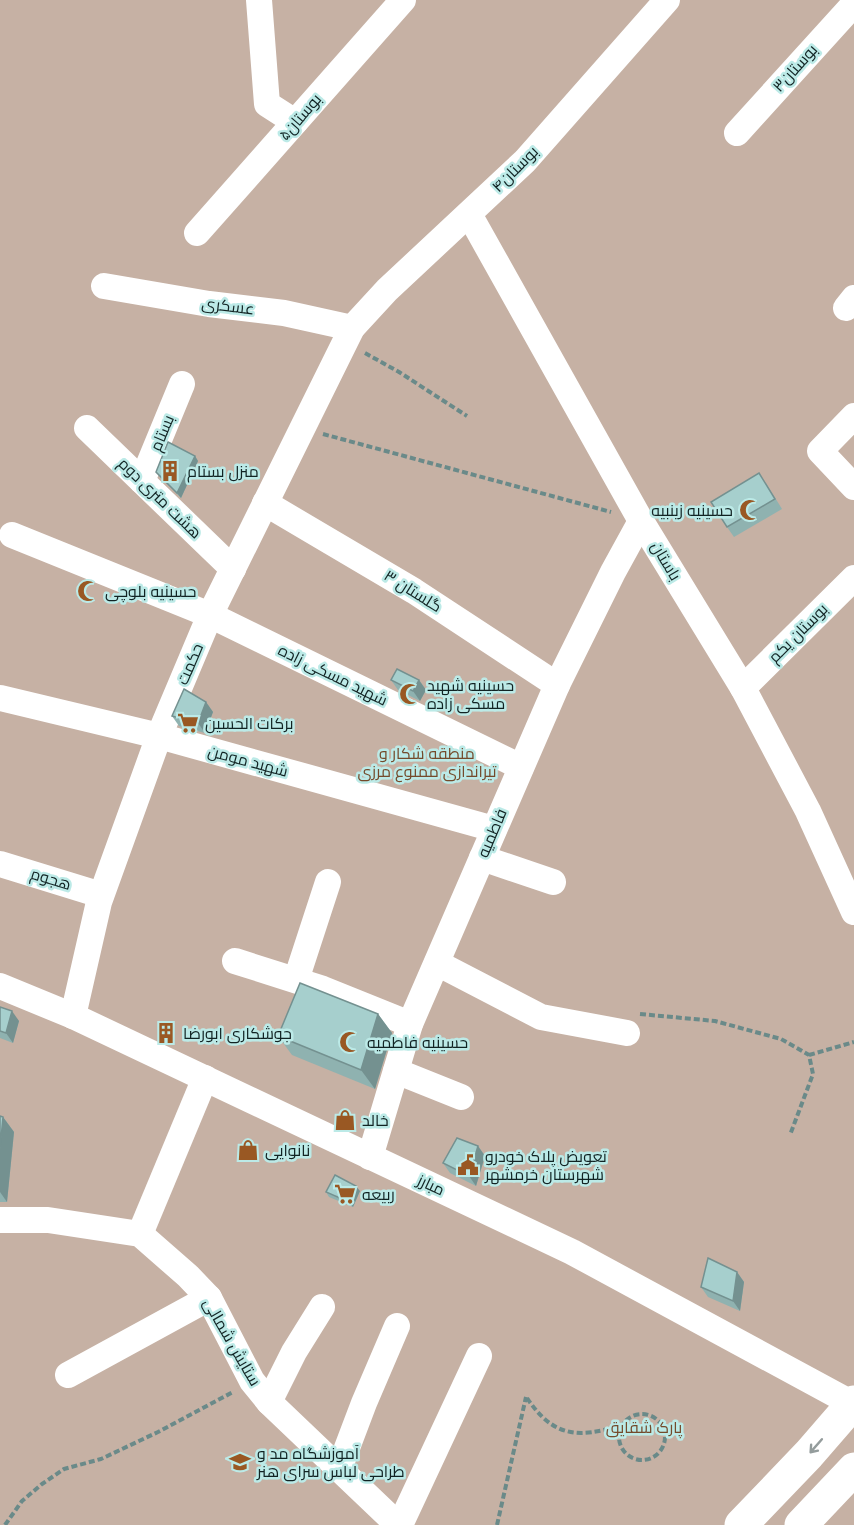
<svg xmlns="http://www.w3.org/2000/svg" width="854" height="1525" font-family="Roboto,Cairo,sans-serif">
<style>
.green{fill:#c6b1a4}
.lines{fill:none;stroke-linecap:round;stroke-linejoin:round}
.path{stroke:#6a8a89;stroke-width:4;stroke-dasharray:6 3;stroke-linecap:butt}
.minor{stroke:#fff;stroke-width:26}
.primary{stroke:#fff;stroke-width:33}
.wall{fill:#8fb2b0}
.shaded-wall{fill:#749190}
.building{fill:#a6cfcd;stroke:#749190;stroke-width:1.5}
.oneway{stroke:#949c9c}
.labels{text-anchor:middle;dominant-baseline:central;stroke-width:5;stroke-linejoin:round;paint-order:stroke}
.street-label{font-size:16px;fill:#112323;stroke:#bceae7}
.poi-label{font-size:16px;fill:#112323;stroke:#bceae7;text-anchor:start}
.park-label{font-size:16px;fill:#744a2b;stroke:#bceae7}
</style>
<rect width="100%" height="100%" fill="#bceae7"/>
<rect class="green" x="0" y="0" width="854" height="1525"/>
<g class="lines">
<g class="path">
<path d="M365,353L399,372L467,416"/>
<path d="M323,434L611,512"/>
<path d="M640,1014L715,1021L781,1039L809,1055L813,1074L790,1135"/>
<path d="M809,1055L854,1042"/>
<path d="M527,1398C553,1437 578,1439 621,1425"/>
<circle cx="642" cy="1437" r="23"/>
<path d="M5,1525L22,1501L42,1484L64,1469L101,1459L158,1432L233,1392"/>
<path d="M497,1525L526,1397"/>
</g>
<g class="minor">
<path d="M259,0L267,104L295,122"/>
<path d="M737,133L854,4"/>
<path d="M469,214L641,521L743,688L808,811L854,912"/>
<path d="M197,233L403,0"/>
<path d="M104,286L209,304L284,313L352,328"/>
<path d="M846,308L854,298"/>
<path d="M854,416L820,451L854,487"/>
<path d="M87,428L233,569"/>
<path d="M142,481L182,384"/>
<path d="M265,503L414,591L557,685"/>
<path d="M12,535L210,615L521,767"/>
<path d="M743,688L854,578"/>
<path d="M0,698L159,736L494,829"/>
<path d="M482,858L553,882"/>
<path d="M0,864L101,895"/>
<path d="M235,961L323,989L410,1024"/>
<path d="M437,963L541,1017L627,1033"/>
<path d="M296,980L328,882"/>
<path d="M0,986L73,1016L572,1252L853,1404"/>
<path d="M73,1016L99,902L159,736L210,615L352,328L387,290L525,161L667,0"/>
<path d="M396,1071L461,1097"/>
<path d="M370,1157L410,1024L557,685L613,572L641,521"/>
<path d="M0,1220H48L140,1234L188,1276L209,1298L252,1381L269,1402L398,1525"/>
<path d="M140,1234L205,1078"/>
<path d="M68,1375L209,1298"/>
<path d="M269,1402L294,1352L322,1307"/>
<path d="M339,1469L364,1403L397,1326"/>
<path d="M400,1525L479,1356"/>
</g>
<g class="primary">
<path d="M741,1525L809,1454L854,1402"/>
<path d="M801,1525L854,1469"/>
</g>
</g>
<g class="wall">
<path d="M195,456L198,461L181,498L160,477L156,472Z"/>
<path d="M766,483L782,509L734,537L727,527Z"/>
<path d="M391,680H419L426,690L420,701L398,690Z"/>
<path d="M206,702L213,712L205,733L179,726L172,716Z"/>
<path d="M0,1007L19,1021L13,1043L0,1038Z"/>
<path d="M378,1014L392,1033L375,1089L292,1055L278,1036Z"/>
<path d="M0,1116L3,1117L14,1132L7,1202H0Z"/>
<path d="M478,1146L485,1156L476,1186L450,1173L443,1163Z"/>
<path d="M360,1191L353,1207L329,1197L326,1192Z"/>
<path d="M737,1272L744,1282L740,1311L708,1297L701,1287Z"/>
</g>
<g class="shaded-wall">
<path d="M195,456L198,461L181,498L177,493Z"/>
<path d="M419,680L426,690L420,701L413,691Z"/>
<path d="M206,702L213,712L205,733L198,723Z"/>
<path d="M12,1011L19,1021L13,1043L6,1033Z"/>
<path d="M378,1014L392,1033L375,1089L361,1070Z"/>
<path d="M3,1117L14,1132L7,1202L0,1192V1149Z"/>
<path d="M478,1146L485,1156L476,1186L469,1176Z"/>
<path d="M356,1186L360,1191L353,1207L349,1202Z"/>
<path d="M737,1272L744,1282L740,1311L733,1301Z"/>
</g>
<g class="building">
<path d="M168,442L195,456L177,493L156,472Z"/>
<path d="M759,473L775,499L727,527L711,502Z"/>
<path d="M397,669L419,680L413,691L391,680Z"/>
<path d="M184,689L206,702L198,723L172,716Z"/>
<path d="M300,983L378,1014L361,1070L278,1036Z"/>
<path d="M0,1007L12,1011L6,1033L0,1031Z"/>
<path d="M0,1116L3,1117L0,1149Z"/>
<path d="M457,1138L478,1146L469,1176L443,1163Z"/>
<path d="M335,1175L356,1186L349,1202L326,1192Z"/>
<path d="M708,1258L737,1272L733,1301L701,1287Z"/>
</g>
<defs><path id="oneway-shaft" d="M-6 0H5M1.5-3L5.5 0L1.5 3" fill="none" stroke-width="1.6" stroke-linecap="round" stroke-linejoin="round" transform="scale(1.5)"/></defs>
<use class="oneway" href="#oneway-shaft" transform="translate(816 1446) rotate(131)"/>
<defs>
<symbol id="building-bare" viewBox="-9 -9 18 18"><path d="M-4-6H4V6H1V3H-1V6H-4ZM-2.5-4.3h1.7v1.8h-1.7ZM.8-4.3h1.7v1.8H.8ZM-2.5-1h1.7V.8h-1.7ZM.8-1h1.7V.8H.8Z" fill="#995823" stroke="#bceae7" stroke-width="2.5" paint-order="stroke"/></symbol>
<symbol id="mosque-bare" viewBox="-9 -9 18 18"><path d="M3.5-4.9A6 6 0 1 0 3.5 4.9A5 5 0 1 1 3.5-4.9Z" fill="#995823" stroke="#bceae7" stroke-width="2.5" paint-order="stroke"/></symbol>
<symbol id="supermarket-bare" viewBox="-9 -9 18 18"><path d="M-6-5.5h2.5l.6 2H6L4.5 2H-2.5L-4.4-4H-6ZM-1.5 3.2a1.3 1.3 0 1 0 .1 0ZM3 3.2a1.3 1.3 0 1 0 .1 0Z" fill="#995823" stroke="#bceae7" stroke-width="2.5" paint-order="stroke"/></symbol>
<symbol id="shop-bare" viewBox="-9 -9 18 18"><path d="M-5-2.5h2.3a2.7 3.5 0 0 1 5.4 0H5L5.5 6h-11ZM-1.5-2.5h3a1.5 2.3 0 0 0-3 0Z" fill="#995823" stroke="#bceae7" stroke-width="2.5" paint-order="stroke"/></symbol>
<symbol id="civic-bare" viewBox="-9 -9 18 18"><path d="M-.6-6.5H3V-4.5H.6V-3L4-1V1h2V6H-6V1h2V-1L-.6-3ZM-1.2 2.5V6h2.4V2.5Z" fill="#995823" stroke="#bceae7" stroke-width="2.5" paint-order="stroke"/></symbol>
<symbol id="school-bare" viewBox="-9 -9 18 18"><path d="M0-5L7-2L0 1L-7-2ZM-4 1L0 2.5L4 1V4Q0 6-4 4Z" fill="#995823" stroke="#bceae7" stroke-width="2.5" paint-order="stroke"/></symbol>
</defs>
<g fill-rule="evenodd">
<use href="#building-bare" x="155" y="456" width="30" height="30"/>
<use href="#mosque-bare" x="735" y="495" width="30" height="30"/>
<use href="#mosque-bare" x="73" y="576" width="30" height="30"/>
<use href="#mosque-bare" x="395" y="679" width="30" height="30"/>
<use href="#supermarket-bare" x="173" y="708" width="30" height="30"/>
<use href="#building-bare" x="151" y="1018" width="30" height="30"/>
<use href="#mosque-bare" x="335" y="1027" width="30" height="30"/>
<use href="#shop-bare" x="330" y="1105" width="30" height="30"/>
<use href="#shop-bare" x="233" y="1135" width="30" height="30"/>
<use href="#civic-bare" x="453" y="1150" width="30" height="30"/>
<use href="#supermarket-bare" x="330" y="1179" width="30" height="30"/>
<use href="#school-bare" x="225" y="1447" width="30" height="30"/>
</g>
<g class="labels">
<g class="street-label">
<text transform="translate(795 68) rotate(-48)">بوستان۳</text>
<text transform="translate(300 117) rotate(-49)">بوستان۵</text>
<text transform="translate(515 169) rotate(-45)">بوستان۴</text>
<text transform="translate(228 306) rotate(7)">عسکری</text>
<text transform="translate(162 433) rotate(-67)">بستام</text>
<text transform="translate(160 498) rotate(44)">هشت متری دوم</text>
<text transform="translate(666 561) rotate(59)">باستان</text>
<text transform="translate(413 591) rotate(32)">گلستان ۳</text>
<text transform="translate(798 633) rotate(-45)">بوستان یکم</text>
<text transform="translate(190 664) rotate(-67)">حکمت</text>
<text transform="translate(333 675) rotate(26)">شهید مسکی زاده</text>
<text transform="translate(248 761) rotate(15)">شهید مومن</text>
<text transform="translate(492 833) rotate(-67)">فاطمیه</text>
<text transform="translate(51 879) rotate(17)">هجوم</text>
<text transform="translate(431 1185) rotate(25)">مبارز</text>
<text transform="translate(232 1342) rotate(60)">ستایش شمالی</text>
</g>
<g class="poi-label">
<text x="187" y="471">منزل بستام</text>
<text x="733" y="510" text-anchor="end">حسینیه زینبیه</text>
<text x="105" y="591">حسینیه بلوچی</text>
<text x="427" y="685">حسینیه شهید<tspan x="427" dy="18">مسکی زاده</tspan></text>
<text x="205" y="723">برکات الحسین</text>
<text x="183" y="1033">جوشکاری ابورضا</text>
<text x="367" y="1042">حسینیه فاطمیه</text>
<text x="362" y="1120">خالد</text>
<text x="265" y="1150">نانوایی</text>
<text x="485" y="1156">تعویض پلاک خودرو<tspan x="485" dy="18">شهرستان خرمشهر</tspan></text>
<text x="362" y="1194">ربیعه</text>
<text x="257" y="1453">آموزشگاه مد و<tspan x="257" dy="18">طراحی لباس سرای هنر</tspan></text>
</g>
<g class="park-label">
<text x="427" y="753">منطقه شکار و<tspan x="427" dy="18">تیراندازی ممنوع مرزی</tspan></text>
<text x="644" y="1427">پارک شقایق</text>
</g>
</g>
</svg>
